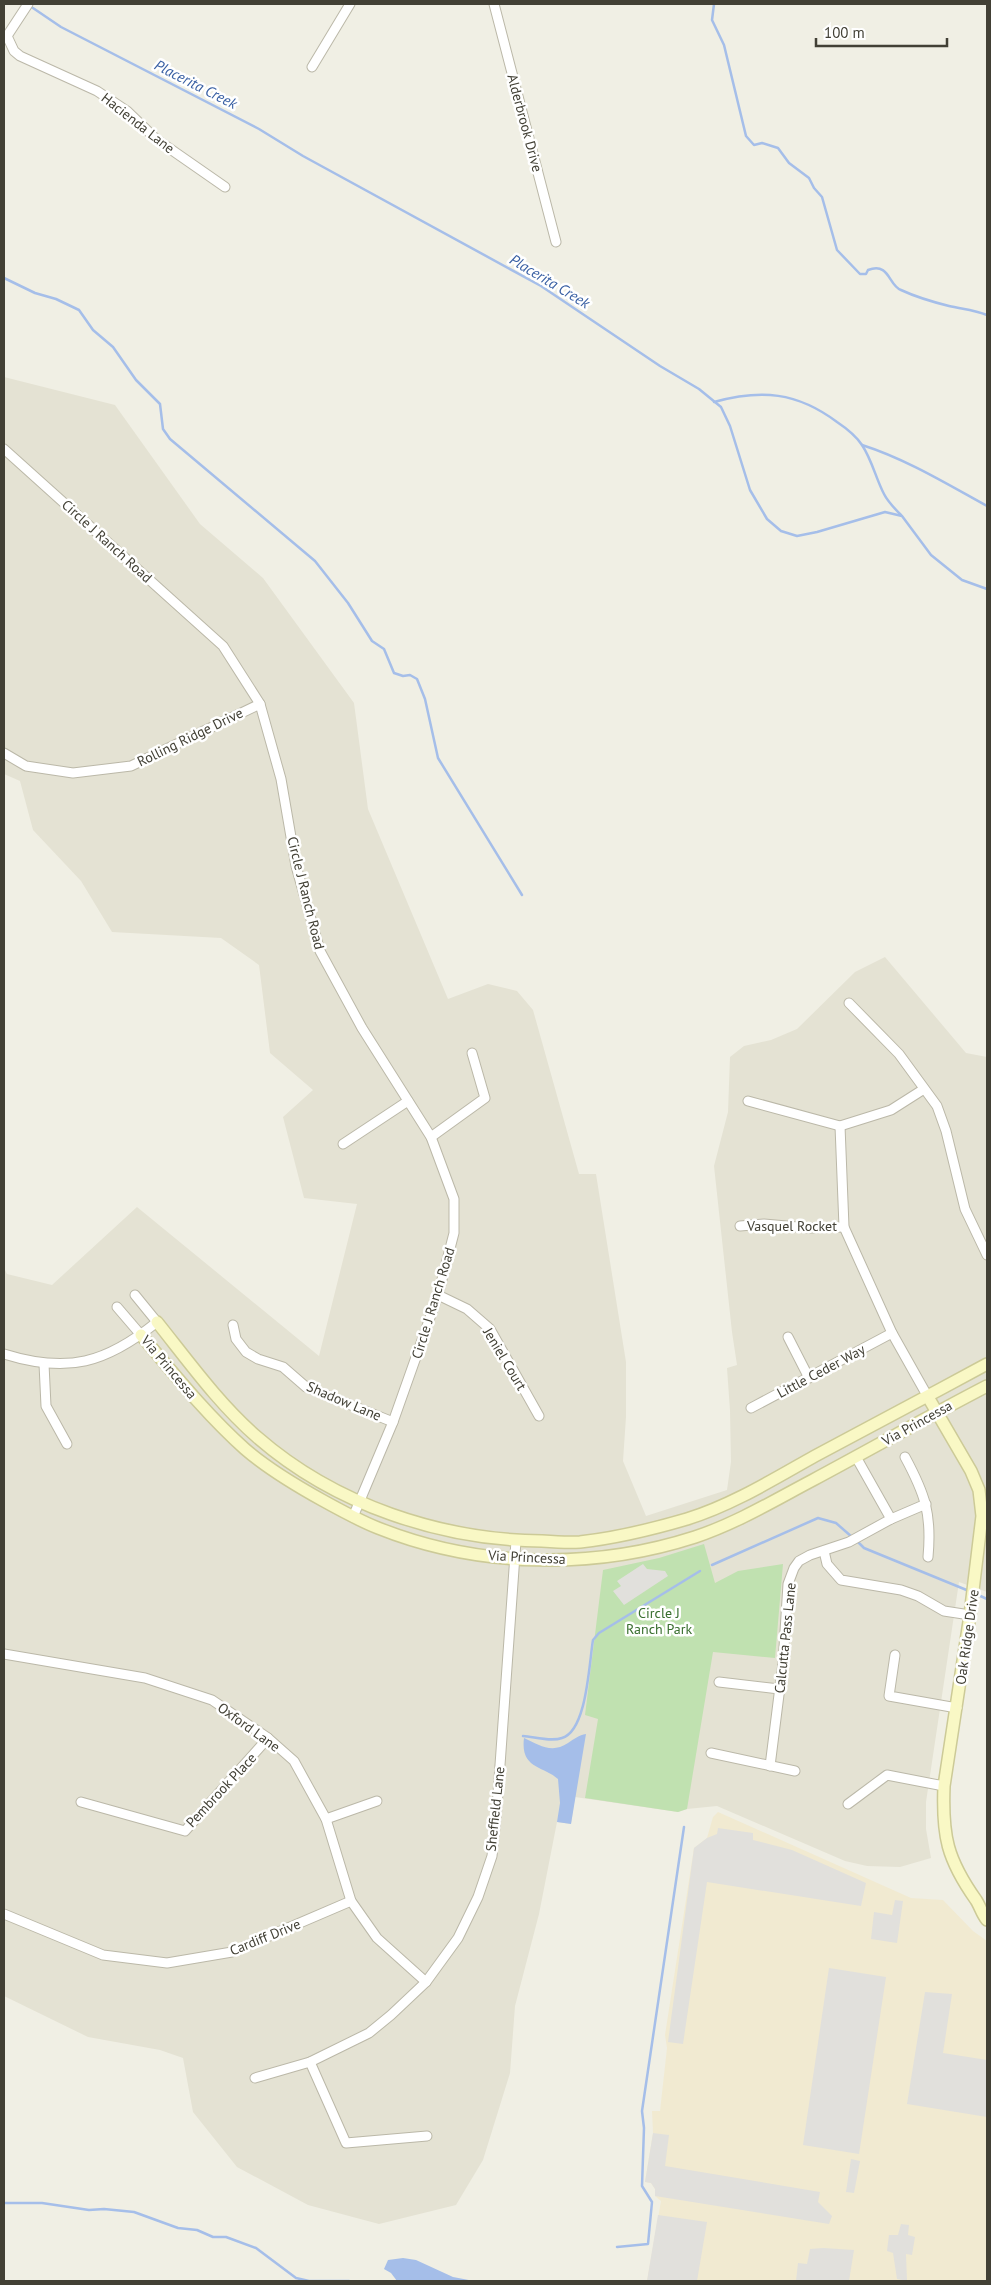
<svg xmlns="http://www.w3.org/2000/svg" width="991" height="2285" font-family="'PT Sans',sans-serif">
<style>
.residential{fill:#e4e2d3}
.commercial{fill:#f1ead1}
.green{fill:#c0e1b0}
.parking{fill:#e1e0dc}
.water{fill:#a5bee9}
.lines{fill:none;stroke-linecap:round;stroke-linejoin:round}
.stream{stroke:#a5bee9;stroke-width:2.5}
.street-casing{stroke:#bbb8a8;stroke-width:11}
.secondary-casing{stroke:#ccca97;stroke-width:14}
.street{stroke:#fff;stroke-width:9}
.secondary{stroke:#f9f8c5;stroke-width:11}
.labels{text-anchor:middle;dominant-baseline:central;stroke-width:5;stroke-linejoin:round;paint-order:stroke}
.street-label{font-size:14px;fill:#424035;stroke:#fff}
.park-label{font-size:14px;fill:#386e2e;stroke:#fff}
.water-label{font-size:15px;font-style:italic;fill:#385fa3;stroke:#fff}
</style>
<rect width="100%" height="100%" fill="#f0efe4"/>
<path class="residential" d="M4,377L115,405L200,524L263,578L354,703L368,809L448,999L488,984L517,991L533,1010L579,1174H596L626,1362V1417L623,1461L646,1516L727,1490L731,1462L730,1410L727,1368L737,1365L732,1332L714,1166L728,1112L730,1057L744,1046L771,1040L797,1029L855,972L885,957L966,1053L987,1057V1592L959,1582L926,1802V1829L931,1858L900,1867L867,1866L845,1861L717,1806L687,1809L678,1812L575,1797L571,1824L557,1822L539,1914L515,2006L510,2073L483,2160L456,2205L379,2224L308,2205L237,2167L193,2112L183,2058L160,2050L88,2037L4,1996V1268L7,1274L52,1285L137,1207L319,1356L357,1204L304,1198L283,1117L313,1090L270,1053L259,965L221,938L112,932L81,881L33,830L20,781L4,774Z"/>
<path class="commercial" d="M718,1812L911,1898L943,1900L973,1931L987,1941V2281H647L661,2201L655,2196V2189L651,2183L645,2182L653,2133L652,2111H660L667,2048L665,2035L694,1848L707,1838L713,1817Z"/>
<path class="green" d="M704,1544L715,1583L738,1571L783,1564L775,1658L713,1652L687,1809L678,1812L585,1798L598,1719L585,1715L603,1570L659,1558Z"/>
<g class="parking">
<path d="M643,1564L647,1569L665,1571L668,1576L624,1605L613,1591L621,1586L617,1581Z"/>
<path d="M718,1828L753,1833V1840L792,1850L866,1883L861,1906L707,1882L683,2044L668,2042L694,1848L707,1838L717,1834Z"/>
<path d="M895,1900L903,1901L897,1943L871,1939L874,1912L892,1915Z"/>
<path d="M829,1968L886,1977L859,2154L803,2145Z"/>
<path d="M925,1992L952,1994L943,2053L987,2060V2117L907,2104Z"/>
<path d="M653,2133L669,2135L665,2166L820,2192L818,2202L832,2216L829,2224L655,2196V2189L651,2183L645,2182Z"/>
<path d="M851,2159L860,2161L854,2193L846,2192Z"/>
<path d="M658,2215L707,2222L697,2281H647Z"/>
<path d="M901,2224L909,2225L908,2235L915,2237L912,2255L906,2254L907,2281L897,2279L893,2253L887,2251L889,2235H898Z"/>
<path d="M823,2248L854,2250L849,2281H796L798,2263L807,2264L810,2249Z"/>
</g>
<g class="water">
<path d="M586,1734L571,1824L557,1822L560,1803L558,1779C544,1766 520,1769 524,1738C539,1745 552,1754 568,1743C574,1739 579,1735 586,1734Z"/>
<path d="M403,2258L416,2260L453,2277L474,2281H397L391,2273L384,2269L388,2260Z"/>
</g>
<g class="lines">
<g class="stream">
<path d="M714,4L712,20L724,45L746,136L754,145L762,143L778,148L789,163L809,178L814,188L822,197L837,250L860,274H866L868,270C890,262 888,285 901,290C916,297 933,302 949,306C962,309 975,310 987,315"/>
<path d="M30,6L61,27L259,129L303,156L541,286L660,366L699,389L721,407L730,426L750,490L767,519L781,531L797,536L817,532L885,512L902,516L931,555L962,580L987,589"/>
<path d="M4,278L35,293L56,299L79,310L93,330L113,347L136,380L160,404L163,429L170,439L315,561L348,603L372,641L384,649L394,673L403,676L410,675L417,679L425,699L438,758L522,895"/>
<path d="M714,402C761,389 797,392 837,422C846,428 856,436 862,445C872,460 876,479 884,494C888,502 895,509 901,515"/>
<path d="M862,445C906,459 947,484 987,506"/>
<path d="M856,1540L864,1548L969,1591"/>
<path d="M712,1565L818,1518L836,1523L852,1537"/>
<path d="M976,1594L987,1599"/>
<path d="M523,1736C535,1737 551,1742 562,1738C587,1731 589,1663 593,1640L599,1633L700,1571"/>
<path d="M4,2203H42L89,2210L104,2209L134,2212L178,2228L197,2230L213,2237H226L256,2248L296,2278L309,2281H349"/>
<path d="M617,2247L648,2244L652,2202L642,2186L644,2128L642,2111L684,1827"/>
</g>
<defs>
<g id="street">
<path d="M28,4L7,36L14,51L20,56L97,91L127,111L156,139L225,187"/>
<path d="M494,4L556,242"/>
<path d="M312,67L350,4"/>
<path d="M4,449L223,646L260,704L281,779L296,866L320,951L362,1028L431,1137L454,1199V1233L438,1295L393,1422L353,1517"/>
<path d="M4,753L26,766L73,773L131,766L260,704"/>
<path d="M849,1003L899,1054L937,1106L946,1131L965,1209L987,1255"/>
<path d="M748,1101L840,1126L891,1110L924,1089"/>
<path d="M840,1126L844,1227L892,1333L928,1397"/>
<path d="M431,1137L485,1098L472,1053"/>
<path d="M343,1144L408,1101"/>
<path d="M740,1226L764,1224L809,1228L844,1227"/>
<path d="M438,1295L467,1309L490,1329L539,1416"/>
<path d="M117,1307L141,1335"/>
<path d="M233,1325L236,1339L246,1352L258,1359L283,1367L306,1387L393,1422"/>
<path d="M788,1337L809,1378"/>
<path d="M4,1354C68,1374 106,1363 157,1322L135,1295"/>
<path d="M44,1364L46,1406L67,1444"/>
<path d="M751,1408L892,1333"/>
<path d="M856,1457L891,1519"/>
<path d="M905,1457C925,1494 932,1514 928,1557"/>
<path d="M824,1551L827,1564L841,1580L901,1590L918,1596L944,1611L970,1615"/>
<path d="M4,1654L145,1678L212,1700L268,1738L294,1761L326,1819L351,1901L377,1938L426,1982"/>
<path d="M895,1655L889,1696L957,1708"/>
<path d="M719,1682L779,1689"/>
<path d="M711,1753L795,1771"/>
<path d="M770,1766L783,1663L788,1584L794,1568L799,1561L810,1555L849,1542L891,1519L926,1504"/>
<path d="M81,1802L185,1831L268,1738"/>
<path d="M848,1804L887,1775L944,1786"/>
<path d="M326,1819L377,1801"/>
<path d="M4,1914L103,1955L167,1963L232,1952L351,1901"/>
<path d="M310,2062L346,2143L427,2136"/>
<path d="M255,2078L310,2062L369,2033L391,2015L426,1982L458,1938L478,1897L492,1856L497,1807L516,1541"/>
</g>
<g id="secondary">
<path d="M157,1322C189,1362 219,1404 257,1437C335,1505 441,1540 542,1541C555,1542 568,1543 580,1542C616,1538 653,1529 687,1519C732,1505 774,1479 815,1456C873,1425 930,1395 987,1364"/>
<path d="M141,1335C174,1374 207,1415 245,1449C268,1469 295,1485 322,1500C340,1510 358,1520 378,1528C478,1568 593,1570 695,1537C737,1523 775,1500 813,1480C871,1449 929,1416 987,1386"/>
<path d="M928,1397L971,1471L979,1490L982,1516L970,1615L944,1786C942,1836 947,1859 976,1900C980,1906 982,1914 987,1920"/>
</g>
</defs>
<use href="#street" class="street-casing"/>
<use href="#secondary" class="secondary-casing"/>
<use href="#street" class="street"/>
<use href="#secondary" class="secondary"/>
</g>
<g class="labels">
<g class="street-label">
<text transform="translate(138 123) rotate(38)">Hacienda Lane</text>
<text transform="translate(525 123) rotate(75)">Alderbrook Drive</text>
<text transform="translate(107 541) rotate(42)">Circle J Ranch Road</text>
<text transform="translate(190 737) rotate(-26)">Rolling Ridge Drive</text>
<text transform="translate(306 893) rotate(76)">Circle J Ranch Road</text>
<text x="792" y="1226">Vasquel Rocket</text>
<text transform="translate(433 1303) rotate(-73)">Circle J Ranch Road</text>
<text transform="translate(505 1359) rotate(59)">Jeniel Court</text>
<text transform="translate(169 1367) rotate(50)">Via Princessa</text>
<text transform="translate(821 1371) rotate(-28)">Little Ceder Way</text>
<text transform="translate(344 1401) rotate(23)">Shadow Lane</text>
<text transform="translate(917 1423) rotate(-29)">Via Princessa</text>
<text transform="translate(527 1557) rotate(3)">Via Princessa</text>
<text transform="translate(967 1637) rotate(-82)">Oak Ridge Drive</text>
<text transform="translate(785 1638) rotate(-84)">Calcutta Pass Lane</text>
<text transform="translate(249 1727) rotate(36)">Oxford Lane</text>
<text transform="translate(221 1790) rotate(-47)">Pembrook Place</text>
<text transform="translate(495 1809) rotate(-84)">Sheffield Lane</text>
<text transform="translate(265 1937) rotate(-22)">Cardiff Drive</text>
</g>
<g class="park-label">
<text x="659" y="1613">Circle J<tspan x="659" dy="16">Ranch Park</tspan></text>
</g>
<g class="water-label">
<text transform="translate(196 84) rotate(27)">Placerita Creek</text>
<text transform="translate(550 281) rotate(31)">Placerita Creek</text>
</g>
</g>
<rect width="991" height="2285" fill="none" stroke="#424035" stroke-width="10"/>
<path d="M816 38v8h131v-8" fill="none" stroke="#424035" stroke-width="2.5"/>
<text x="824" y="38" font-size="15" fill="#424035" stroke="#ffffff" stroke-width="4" paint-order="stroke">100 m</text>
</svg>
